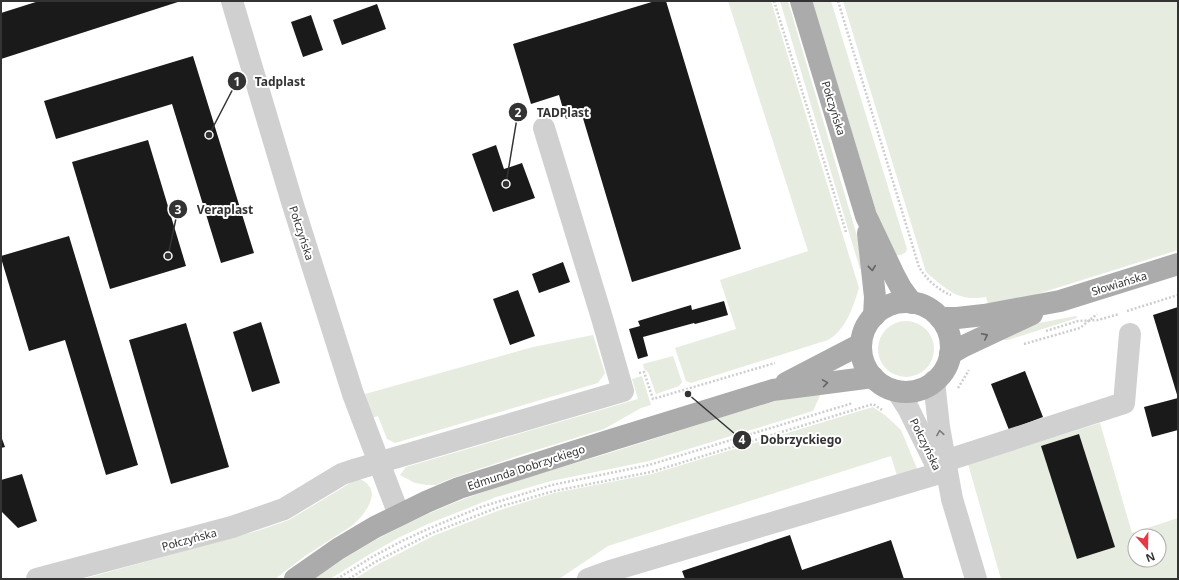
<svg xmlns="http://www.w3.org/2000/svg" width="1179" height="580" font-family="'Noto Sans',sans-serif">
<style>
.green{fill:#e6ecdf;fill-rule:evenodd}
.building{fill:#1a1a1a}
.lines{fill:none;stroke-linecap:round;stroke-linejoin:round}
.path{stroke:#cdcdcd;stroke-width:2.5;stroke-dasharray:2 2;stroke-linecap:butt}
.minor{stroke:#d0d0d0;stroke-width:22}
.major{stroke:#ababab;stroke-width:22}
.oneway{stroke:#636363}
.oneway2{stroke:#7a7a7a}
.labels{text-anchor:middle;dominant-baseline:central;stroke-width:4;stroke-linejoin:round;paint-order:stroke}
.street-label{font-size:11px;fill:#333;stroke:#fff}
.leader{fill:none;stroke:#333;stroke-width:1.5}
.callout-dot{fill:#333;stroke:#fff;stroke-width:1.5}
.mark-label{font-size:12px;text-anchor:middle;font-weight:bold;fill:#fff}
.callout-label{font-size:12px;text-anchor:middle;font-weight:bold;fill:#333;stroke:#fff;stroke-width:4;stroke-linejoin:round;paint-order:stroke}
</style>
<rect width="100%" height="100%" fill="#fff"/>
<g class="green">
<path d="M728,1H771L859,288C853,307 846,330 828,340L691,383L686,381L675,348L736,329L720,280L808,251Z"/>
<path d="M780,1H788L864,260L865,266L860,269Z"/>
<path d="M812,1H831L907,249C906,255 899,255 894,256L881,227Z"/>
<path d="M843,1H1178V250L1002,305L989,308L986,297C958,302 946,289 926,272Z"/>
<path d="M1076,316L1077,318L1008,340H1003L1023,326Z"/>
<circle cx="906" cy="349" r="28"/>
<path d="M593,335L605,373L598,383L395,443L387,439L378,416L372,418L365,394L533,347Z"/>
<path d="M673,356L682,382L679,386L656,394L648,372L644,369L643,364Z"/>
<path d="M642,376L651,405L641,408L604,429L527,453L452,478L436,485H427L415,483L400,475L406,467L638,399L632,379Z"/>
<path d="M823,389L813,411L649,461L551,481L496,497L428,524L400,537L370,554L330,579H314C356,549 402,524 449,505C505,482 565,467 622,449C689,428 755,405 823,389Z"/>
<path d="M873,407L885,415L901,430L918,471L898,479L891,456L608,546L559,579H354L377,565L433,536L500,510L554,493L652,474Z"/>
<path d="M1100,423L1132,533L1178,518V579H1001L968,464ZM1135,536H1159V560H1135Z"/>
<path d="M357,479H360C384,490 366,513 353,525L305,556L275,579H83L257,531L289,520Z"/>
</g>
<g class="building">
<path d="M39,1H181L1,59V13Z"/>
<path d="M655,1H666L741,249L632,282L582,115L566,119L559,95L531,104L513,44Z"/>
<path d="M377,4L386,29L342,45L333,20Z"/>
<path d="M311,15L323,50L303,57L291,22Z"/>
<path d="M193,56L254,253L221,263L172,104L56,139L44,101Z"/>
<path d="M148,140L186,266L110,289L72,162Z"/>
<path d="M496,145L504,169L522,163L535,198L493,212L472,154Z"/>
<path d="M69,236L138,465L106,475L65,340L29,351L1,258V256Z"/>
<path d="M563,262L570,282L539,293L532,274Z"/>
<path d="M518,290L535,336L510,345L493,299Z"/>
<path d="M724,301L728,315L695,324L694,323L643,337L648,356L638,359L629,329L640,326L638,321L691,305L692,310Z"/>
<path d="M1178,307V430L1152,437L1144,407L1178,398L1153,315Z"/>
<path d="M261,322L280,383L252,392L233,332Z"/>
<path d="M186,323L229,467L171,484L129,340Z"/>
<path d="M1025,371L1043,417L1009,430L991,384Z"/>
<path d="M1079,434L1115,547L1077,559L1041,446Z"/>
<path d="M1,436L5,447L1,448Z"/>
<path d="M22,474L37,521L18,528L1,511V480Z"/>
<path d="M790,535L802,570L891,540L904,579H685L682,571Z"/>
</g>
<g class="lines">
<g class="path">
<path d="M774,1L846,232"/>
<path d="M838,1L919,267C926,279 938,290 951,295"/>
<path d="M1127,311L1178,295"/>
<path d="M1046,331L1078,321L1098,320L1119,314"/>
<path d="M1024,344L1080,328L1097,314"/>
<path d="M639,373L644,372L653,399L775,363"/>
<path d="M958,388L969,370"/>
<path d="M337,579L372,557L402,541L430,528L481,507L552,485L649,465L853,403"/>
<path d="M349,579L375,562L432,533L499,507L554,491L651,472L873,404L882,410"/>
</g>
<g class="minor">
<path d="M232,1L293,205L353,394L399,515"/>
<path d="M934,381L939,427L952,499L976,579"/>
<path d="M897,391L908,408L940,473"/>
<path d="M945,461L1124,403L1130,334"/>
<path d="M37,579L232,527L284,509L342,474L357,469L623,391L602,318L544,128"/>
<path d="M588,579L610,571L940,473"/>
</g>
<g class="major">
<path d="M801,1L866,216L894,275L901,288L912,303"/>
<path d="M868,233L875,297L874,316"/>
<circle cx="906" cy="347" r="45"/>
<path d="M940,318H957L984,315L1060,301L1178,264"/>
<path d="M950,354L964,346L1032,314"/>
<path d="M786,383L861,344"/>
<path d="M295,579L338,549L375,527L426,502L459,488L611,440L773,390L873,377"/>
</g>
</g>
<defs><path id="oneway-chevron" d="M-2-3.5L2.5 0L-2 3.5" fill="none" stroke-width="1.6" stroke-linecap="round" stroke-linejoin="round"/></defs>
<g class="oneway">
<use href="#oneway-chevron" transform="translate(872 268) rotate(84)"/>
<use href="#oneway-chevron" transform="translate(985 336) rotate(-27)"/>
<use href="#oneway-chevron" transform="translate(825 383) rotate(-9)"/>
</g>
<use class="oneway2" href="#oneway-chevron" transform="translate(940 433) rotate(-99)"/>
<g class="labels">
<g class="street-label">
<text transform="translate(834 108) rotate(73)">Połczyńska</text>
<text transform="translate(302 233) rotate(72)">Połczyńska</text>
<text transform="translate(1119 283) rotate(-17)">Słowiańska</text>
<text transform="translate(926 444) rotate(64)">Połczyńska</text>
<text transform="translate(526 467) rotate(-18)">Edmunda Dobrzyckiego</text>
<text transform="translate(189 539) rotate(-15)">Połczyńska</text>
</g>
</g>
<path class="leader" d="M209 135L237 81M506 184L518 112M168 256L178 209M688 394L742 440"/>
<g class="callout-dot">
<circle cx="209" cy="135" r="4"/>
<circle cx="506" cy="184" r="4"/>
<circle cx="168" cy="256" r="4"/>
<circle cx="688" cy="394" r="4"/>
<circle cx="237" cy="81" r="10"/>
<circle cx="518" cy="112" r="10"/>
<circle cx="178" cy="209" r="10"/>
<circle cx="742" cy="440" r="10"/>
</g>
<g class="mark-label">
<text x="237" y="86">1</text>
<text x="518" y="117">2</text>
<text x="178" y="214">3</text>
<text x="742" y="444">4</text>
</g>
<g class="callout-label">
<text x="280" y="86">Tadplast</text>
<text x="563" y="117">TADPlast</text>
<text x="225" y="214">Veraplast</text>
<text x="801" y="444">Dobrzyckiego</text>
</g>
<rect width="1179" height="580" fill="none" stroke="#333333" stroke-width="4"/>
<g transform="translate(1147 548) rotate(160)"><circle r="19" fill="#ffffff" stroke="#adadad"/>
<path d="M0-3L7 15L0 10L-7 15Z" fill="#e63946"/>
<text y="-6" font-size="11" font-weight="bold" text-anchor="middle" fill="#333333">N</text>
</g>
</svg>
